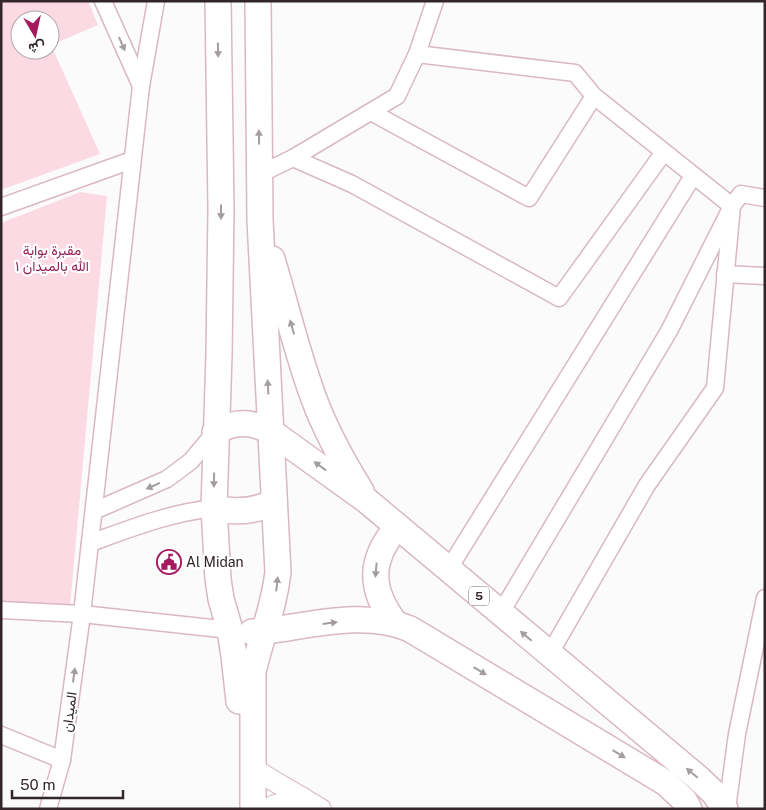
<svg xmlns="http://www.w3.org/2000/svg" width="766" height="810" font-family="'Public Sans',Vazirmatn,sans-serif">
<style>
.green{fill:#fbdae4;fill-rule:evenodd}
.lines{fill:none;stroke-linecap:round;stroke-linejoin:round}
.minor-casing{stroke:#dab8c3;stroke-width:19}
.tertiary-casing{stroke:#dab8c3;stroke-width:22}
.primary-casing{stroke:#dab8c3;stroke-width:28}
.minor{stroke:#fff;stroke-width:16}
.tertiary{stroke:#fff;stroke-width:20}
.primary{stroke:#fff;stroke-width:25}
.oneway{fill:#a39d9f}
.labels{text-anchor:middle;dominant-baseline:central;stroke-width:4.5;stroke-linejoin:round;paint-order:stroke}
.shield{fill:#fff;stroke:#70676a;stroke-width:1}
.shield-label{font-size:12px;font-weight:bold;fill:#33262a}
.park-label{font-size:14px;fill:#952258;stroke:#fff}
.poi-label{font-size:14px;fill:#33262a;stroke:#fff;text-anchor:start}
.street-label{font-size:14px;fill:#33262a;stroke:#fff}
</style>
<rect width="100%" height="100%" fill="#fbfbfb"/>
<g class="green">
<path d="M1,1H88L98,25L51,45L100,154L1,190ZM20,20H50V50H20Z"/>
<path d="M80,192L107,196L70,607L1,605V223Z"/>
</g>
<g class="lines">
<defs>
<g id="minor">
<path d="M103,1L141,86"/>
<path d="M417,54L575,73L594,96L732,206L669,331L500,614"/>
<path d="M371,112L529,198L594,96"/>
<path d="M293,158L352,184L559,298L664,152"/>
<path d="M260,174L293,158L397,96L417,54L435,1"/>
<path d="M1,207L132,160"/>
<path d="M725,274L765,276"/>
<path d="M94,511L167,479L191,461L215,432"/>
<path d="M90,543C132,528 169,513 214,508"/>
<path d="M448,570L693,176"/>
<path d="M1,610L82,614L230,630"/>
<path d="M549,655L647,485L715,388L732,206L741,194L765,198"/>
<path d="M1,735L62,760"/>
<path d="M48,809L62,760L82,614L141,86L156,1"/>
<path d="M727,809L737,734L765,598"/>
</g>
<g id="tertiary">
<path d="M252,768L321,809"/>
<path d="M267,809L275,805L302,797"/>
</g>
<g id="primary">
<path d="M218,1L221,209L219,355L214,508L218,579L221,599L230,630L234,656L239,701"/>
<path d="M272,259C286,306 297,353 314,399C326,431 343,462 361,491"/>
<path d="M215,432C234,421 251,421 270,431L366,500L697,777L714,793L725,809"/>
<path d="M214,508C235,513 254,512 274,502"/>
<path d="M395,623C369,589 369,560 397,527"/>
<path d="M252,632L266,631C312,625 366,610 410,629L666,783L684,800L689,809"/>
<path d="M253,809V672C261,636 274,609 278,572L260,220L258,1"/>
</g>
</defs>
<use href="#minor" class="minor-casing"/>
<use href="#tertiary" class="tertiary-casing"/>
<use href="#primary" class="primary-casing"/>
<use href="#minor" class="minor"/>
<use href="#tertiary" class="tertiary"/>
<use href="#primary" class="primary"/>
</g>
<defs><path id="oneway-solid" d="M-6-.8H1V-3.2L6.5 0L1 3.2V.8H-6Z" transform="scale(1.25)"/></defs>
<g class="oneway">
<use href="#oneway-solid" transform="translate(122 44) rotate(66)"/>
<use href="#oneway-solid" transform="translate(218 50) rotate(89)"/>
<use href="#oneway-solid" transform="translate(259 137) rotate(-91)"/>
<use href="#oneway-solid" transform="translate(221 212) rotate(90)"/>
<use href="#oneway-solid" transform="translate(292 327) rotate(-106)"/>
<use href="#oneway-solid" transform="translate(268 387) rotate(-93)"/>
<use href="#oneway-solid" transform="translate(320 466) rotate(-144)"/>
<use href="#oneway-solid" transform="translate(214 480) rotate(91)"/>
<use href="#oneway-solid" transform="translate(153 486) rotate(156)"/>
<use href="#oneway-solid" transform="translate(376 570) rotate(95)"/>
<use href="#oneway-solid" transform="translate(277 584) rotate(-84)"/>
<use href="#oneway-solid" transform="translate(330 623) rotate(-7)"/>
<use href="#oneway-solid" transform="translate(526 636) rotate(-140)"/>
<use href="#oneway-solid" transform="translate(480 671) rotate(31)"/>
<use href="#oneway-solid" transform="translate(74 675) rotate(-82)"/>
<use href="#oneway-solid" transform="translate(619 754) rotate(31)"/>
<use href="#oneway-solid" transform="translate(692 773) rotate(-140)"/>
</g>
<defs>
<symbol id="civic-ring" viewBox="-11 -11 22 22"><circle r="9.5" fill="#fff" stroke="#a51a5f" stroke-width="1.5"/><path d="M-.6-6.5H3V-4.5H.6V-3L4-1V1h2V6H-6V1h2V-1L-.6-3ZM-1.2 2.5V6h2.4V2.5Z" fill="#a51a5f"/></symbol>
</defs>
<g fill-rule="evenodd">
<use href="#civic-ring" x="155" y="548" width="28" height="28"/>
</g>
<g class="labels">
<rect class="shield" x="469" y="586.5" width="20" height="19" rx="4"/>
<g class="shield-label">
<text x="479" y="596">5</text>
</g>
<g class="park-label">
<text x="52" y="250">مقبرة بوابة<tspan x="52" dy="16">الله بالميدان ١</tspan></text>
</g>
<g class="poi-label">
<text x="186" y="562">Al Midan</text>
</g>
<g class="street-label">
<text transform="translate(69 712) rotate(-82)">الميدان</text>
</g>
</g>
<rect width="766" height="810" fill="none" stroke="#33262a" stroke-width="5"/>
<g transform="translate(35 35) rotate(171)"><circle r="24" fill="#ffffff" stroke="#ada8aa"/>
<path d="M0-4L9 19L0 12L-9 19Z" fill="#a51a5f"/>
<text y="-8" font-size="14" font-weight="bold" text-anchor="middle" fill="#33262a">ش</text>
</g>
<path d="M12 790v8h111v-8" fill="none" stroke="#33262a" stroke-width="2.5"/>
<text x="20" y="790" font-size="15" fill="#33262a" stroke="#ffffff" stroke-width="4" paint-order="stroke">50 m</text>
</svg>
